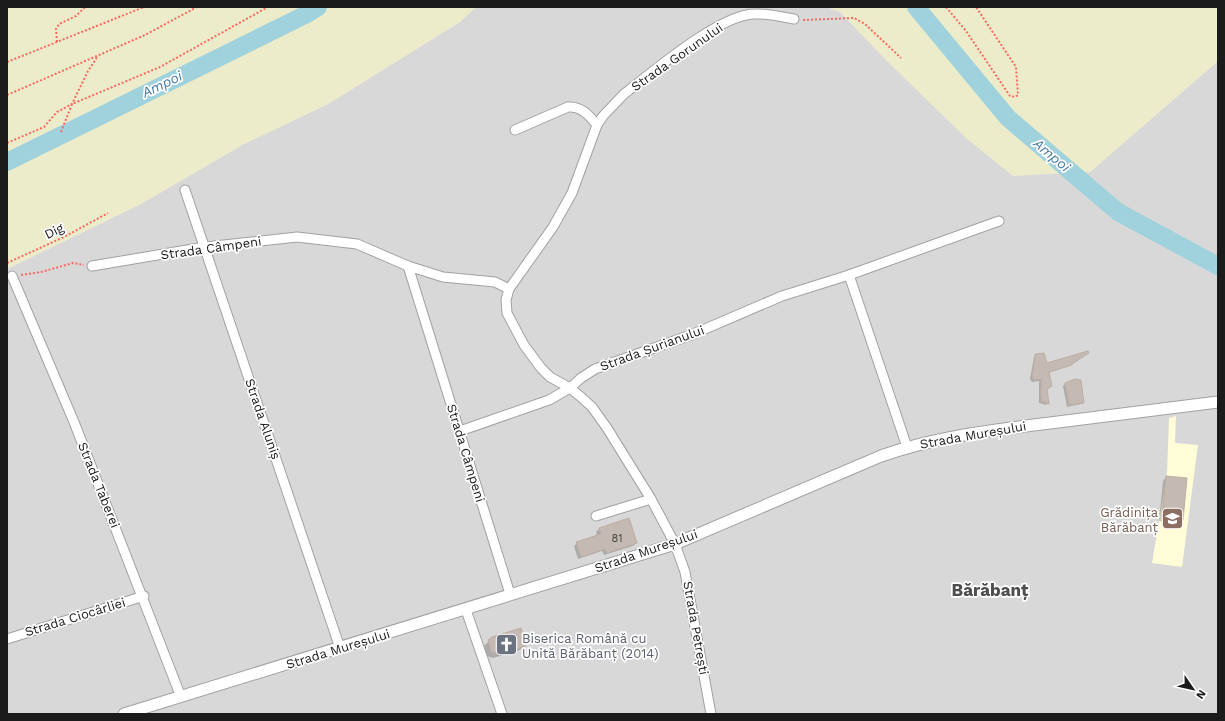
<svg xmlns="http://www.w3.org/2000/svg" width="1225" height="721" font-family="'Work Sans',sans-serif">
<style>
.residential{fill:#d9d8d8}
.education{fill:#fffdd7}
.farmland{fill:#ececca}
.shadow{fill:#0003}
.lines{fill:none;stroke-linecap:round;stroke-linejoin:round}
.river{stroke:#9fd2dc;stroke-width:18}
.building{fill:#c4bab3;stroke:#beada2}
.minor-casing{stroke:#a2a2a2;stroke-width:11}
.tertiary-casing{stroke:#a2a2a2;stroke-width:13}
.path{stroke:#fb6963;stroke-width:2;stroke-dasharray:2 2;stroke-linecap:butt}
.minor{stroke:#fff;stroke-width:9}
.tertiary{stroke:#fff;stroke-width:11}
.labels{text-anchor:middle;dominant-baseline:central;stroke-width:3.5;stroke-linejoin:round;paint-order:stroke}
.number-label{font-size:11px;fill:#454341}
.street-label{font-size:13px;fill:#1b1b1b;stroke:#fff}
.education-label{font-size:13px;fill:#785e54;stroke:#fff;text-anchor:end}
.worship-label{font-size:13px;fill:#5b616d;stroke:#fff;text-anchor:start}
.water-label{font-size:14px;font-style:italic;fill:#457aa2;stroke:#fff}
.district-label{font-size:17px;font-weight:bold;fill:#4e4e4e;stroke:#fff}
</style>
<rect width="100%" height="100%" fill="#ede8e0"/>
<path class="residential" d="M476,7H827L840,12L888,62L1090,172L1218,61V714H7V269L141,204L244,144L328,104L460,22Z"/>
<path class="education" d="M1176,416L1175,443L1198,445L1182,567L1152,563L1167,474L1169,418Z"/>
<g class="farmland">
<path d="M7,7H476L460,22L328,104L244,144L141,204L7,269Z"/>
<path d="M827,7H1218V61L1090,172L1013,176L966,138L888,62L840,12Z"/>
</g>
<g class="shadow">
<path d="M1036,355L1046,364L1071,365L1048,373L1046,389L1048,403L1046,405L1039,403V381L1032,382L1030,379L1034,357Z"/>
<path d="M1065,384L1083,402L1081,404L1067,407L1063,386Z"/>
<path d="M1166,477L1182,520L1179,523L1159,521L1163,481Z"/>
<path d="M599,529L636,543L633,546L604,555L602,551L578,559L574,546L577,543L597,536L596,532Z"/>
<path d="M492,638L525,645L520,650L493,658L487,656L484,646Z"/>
</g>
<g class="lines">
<g class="river">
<path d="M916,7L1008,118L1118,212L1218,266"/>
<path d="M7,162L305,15L318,7"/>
</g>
</g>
<g class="building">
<path d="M1088,351L1089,353L1072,364V365L1049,372L1052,386L1047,389L1049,404L1041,401V379L1035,380L1032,377L1035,354L1044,353L1047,363Z"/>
<path d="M1075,379L1081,380L1084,403L1069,405L1065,383Z"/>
<path d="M1166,476L1187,478L1183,520L1162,518Z"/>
<path d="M629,518L637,543L607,553L605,549L581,557L576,542L601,534L599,528Z"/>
<path d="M521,628L526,646L498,654L491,652L488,640L492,637Z"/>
</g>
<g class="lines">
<defs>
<g id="minor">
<path d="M515,130L568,107C581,106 589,115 597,125"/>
<path d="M185,190L340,648"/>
<path d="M92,266L205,247L297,237L357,244L408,266L443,277L495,282L509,289"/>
<path d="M408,266L510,594"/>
<path d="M849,275L907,447"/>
<path d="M12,276L74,422L181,697"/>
<path d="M460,431L549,400L570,388L581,378L595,369L691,335L782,296L849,275L999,221"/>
<path d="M596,516L651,499"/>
<path d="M466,610L502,714"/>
<path d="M7,639L144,596"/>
<path d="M711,714L685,572L675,544L651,499L607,428L592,407L581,397L570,388L550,377L541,368L524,345L507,313L506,300L509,289L553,227L572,193L597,125L603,116L624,94C654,71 719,15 754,14C767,13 782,17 794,19"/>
</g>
<path id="tertiary" d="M124,714L675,544L881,456C935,437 992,430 1050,423C1106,416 1162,409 1218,402"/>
</defs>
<use href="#minor" class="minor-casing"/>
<use href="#tertiary" class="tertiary-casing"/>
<g class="path">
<path d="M946,7L966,31L1010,96L1015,97L1018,95L1016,67L976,7"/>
<path d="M803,20L854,18L865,24L901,58"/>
<path d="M57,42L56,29L59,24L76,16L85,7"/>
<path d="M7,62L144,7"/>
<path d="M7,95L145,35L197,7"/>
<path d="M61,132L72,104L160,67L268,7"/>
<path d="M7,143L44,127L57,112L72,104L88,71L98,56"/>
<path d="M7,263L64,237L108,213"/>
<path d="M21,275L41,272L73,263L84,265"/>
</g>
<use href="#minor" class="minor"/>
<use href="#tertiary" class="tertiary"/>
</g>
<defs>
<symbol id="school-square" viewBox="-11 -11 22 22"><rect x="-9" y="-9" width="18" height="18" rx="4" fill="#8d6e63" stroke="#fff"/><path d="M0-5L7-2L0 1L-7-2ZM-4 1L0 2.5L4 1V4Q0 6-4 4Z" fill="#fff"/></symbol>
<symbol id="church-square" viewBox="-11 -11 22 22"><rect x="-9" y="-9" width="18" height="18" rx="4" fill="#6b7280" stroke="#fff"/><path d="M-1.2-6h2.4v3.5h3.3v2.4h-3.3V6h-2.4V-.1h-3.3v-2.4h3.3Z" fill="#fff"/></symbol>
</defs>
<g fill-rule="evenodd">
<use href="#school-square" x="1160" y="506" width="25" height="25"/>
<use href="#church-square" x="494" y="632" width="25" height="25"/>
</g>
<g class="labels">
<g class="number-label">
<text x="617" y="538">81</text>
</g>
<g class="street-label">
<text transform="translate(677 57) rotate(-35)">Strada Gorunului</text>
<text transform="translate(54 231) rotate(-26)">Dig</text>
<text transform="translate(211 248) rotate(-8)">Strada Câmpeni</text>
<text transform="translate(652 348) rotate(-20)">Strada Șurianului</text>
<text transform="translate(263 419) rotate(71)">Strada Aluniș</text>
<text transform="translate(973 435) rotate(-10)">Strada Mureșului</text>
<text transform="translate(466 453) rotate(73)">Strada Câmpeni</text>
<text transform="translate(99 485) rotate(68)">Strada Taberei</text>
<text transform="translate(646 551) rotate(-19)">Strada Mureșului</text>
<text transform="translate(75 617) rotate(-17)">Strada Ciocârliei</text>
<text transform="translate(696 628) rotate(80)">Strada Petrești</text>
<text transform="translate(338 649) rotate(-17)">Strada Mureșului</text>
</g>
<g class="education-label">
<text x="1158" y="512">Grădinița<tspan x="1158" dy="15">Bărăbanț</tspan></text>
</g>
<g class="worship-label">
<text x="522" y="638">Biserica Română cu<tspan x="522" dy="15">Unită Bărăbanț (2014)</tspan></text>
</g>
<g class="water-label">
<text transform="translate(162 84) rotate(-26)">Ampoi</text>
<text transform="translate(1052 155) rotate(40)">Ampoi</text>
</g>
<g class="district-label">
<text x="990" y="590">Bărăbanț</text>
</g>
</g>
<rect width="1225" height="721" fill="none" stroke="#1b1b1b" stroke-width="16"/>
<g transform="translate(1193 689) rotate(124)" stroke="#ffffff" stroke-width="3" paint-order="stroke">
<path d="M0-3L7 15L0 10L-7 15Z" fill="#1b1b1b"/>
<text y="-6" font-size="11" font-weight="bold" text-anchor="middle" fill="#1b1b1b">N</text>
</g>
</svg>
